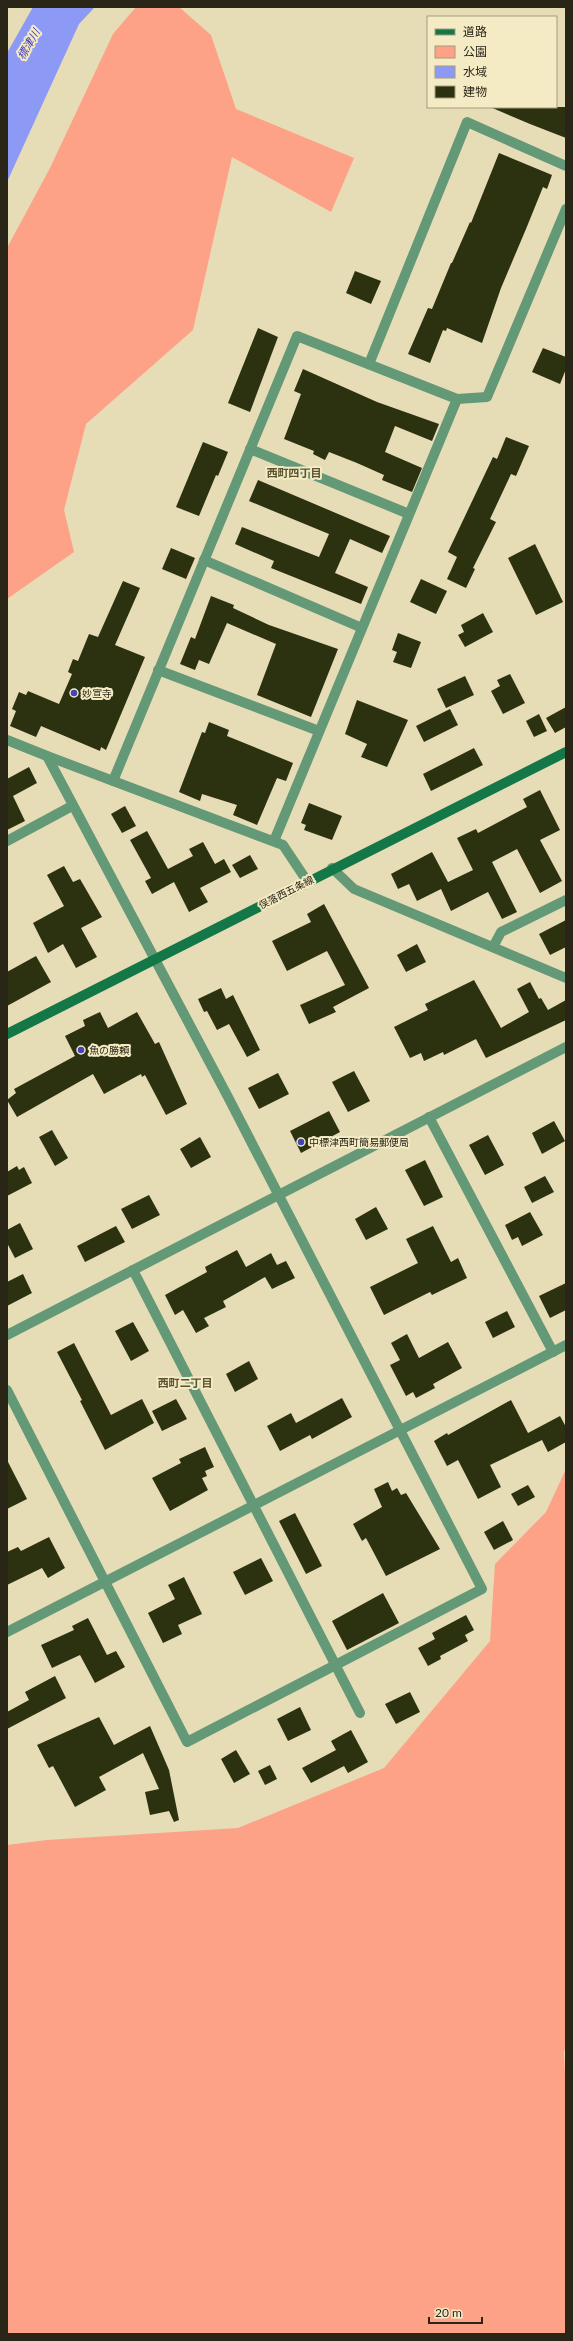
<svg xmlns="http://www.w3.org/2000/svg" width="573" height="2341" font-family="Lato,'Noto Sans JP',sans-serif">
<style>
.green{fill:#fda187}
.water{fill:#8d9af5}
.building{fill:#2c3110}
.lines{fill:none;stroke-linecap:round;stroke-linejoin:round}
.street{stroke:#649978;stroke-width:10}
.secondary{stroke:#147748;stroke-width:10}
.poi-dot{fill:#4344b9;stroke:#f4eac3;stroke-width:1.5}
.labels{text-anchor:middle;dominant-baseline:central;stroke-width:4;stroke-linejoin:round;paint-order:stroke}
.poi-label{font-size:10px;fill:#292617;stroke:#f4eac3;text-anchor:start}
.street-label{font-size:10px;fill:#292617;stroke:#f4eac3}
.water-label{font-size:11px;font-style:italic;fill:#403bbe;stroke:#f4eac3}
.neighbourhood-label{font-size:11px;font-weight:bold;fill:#5b5330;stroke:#f4eac3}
</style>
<rect width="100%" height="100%" fill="#e6ddb6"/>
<g class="green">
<path d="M136,7H179L211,35L236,109L354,158L331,212L232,157L193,330L86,424L64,510L74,552L7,599V248L50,168L113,34Z"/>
<path d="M566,1469V2046L564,2052L566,2096V2334H7V1845L47,1840L238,1828L384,1768L490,1641L495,1564L546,1512Z"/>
</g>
<path class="water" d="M33,7H95L79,24L7,182V53Z"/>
<g class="building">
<path d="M490,107H566V138L530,124Z"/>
<path d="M499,153L552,175L547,189L543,187L526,229L501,288L482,343L447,328L446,331L443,330L430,363L408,354L428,308L432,309L451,263H452L470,222L471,223Z"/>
<path d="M355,271L381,281L371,304L346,293Z"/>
<path d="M258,328L278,337L250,412L228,403Z"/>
<path d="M543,348L566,357V369L560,384L532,372Z"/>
<path d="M303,369L377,402L439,424L432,441L395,426L385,452L422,468L412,492L382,480L384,475L357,463L329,452L325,460L313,454L314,451L284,439L301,394L294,391Z"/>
<path d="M506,437L529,446L516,476L511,474L490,519L496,522L473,568L475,569L466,588L447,579L457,557L448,552L493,457L497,459Z"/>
<path d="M203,442L228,452L218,476L216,475L199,516L176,507Z"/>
<path d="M258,480L390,536L382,553L350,539L335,573L368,587L361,604L271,568L274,561L235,544L242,527L319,557L329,534L249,501Z"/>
<path d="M535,544L563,602L536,615L508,558Z"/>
<path d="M171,548L195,558L186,579L162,569Z"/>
<path d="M421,579L447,591L436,614L410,602Z"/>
<path d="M123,581L140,588L115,645L145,657L106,750L101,747L100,751L41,726L36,737L10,726L16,711L12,709L19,692L26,695L28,691L59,704L72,674L68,672L73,659L78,661L89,634L98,637Z"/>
<path d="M211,596L234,605L233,608L269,625L338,649L311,717L257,695L276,644L227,623L209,664L199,660L195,670L180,664L191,637L195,639Z"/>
<path d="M483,613L493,632L465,647L458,635L464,632L461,625Z"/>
<path d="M398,633L421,642L411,668L393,662L397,652L392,650Z"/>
<path d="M510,674L525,703L503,714L491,691L500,686L497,680Z"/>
<path d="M465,676L474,695L446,708L437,689Z"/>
<path d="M357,700L408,720L387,767L361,757L367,744L345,734Z"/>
<path d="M566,707V727L555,733L546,718Z"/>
<path d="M450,709L458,725L424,742L416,726Z"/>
<path d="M539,714L547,731L534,737L526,721Z"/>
<path d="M209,722L229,730L227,736L293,763L286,781L277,778L257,825L233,815L237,805L202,794L200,801L179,792L202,732L205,733Z"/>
<path d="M474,748L483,765L431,791L423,774Z"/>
<path d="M29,767L37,783L13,796L25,821L7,830V779Z"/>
<path d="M540,790L560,830L540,840L562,881L540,893L517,849L492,862L517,912L502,919L488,892L451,911L441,889L417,901L409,884L398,889L391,874L432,852L448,882L473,870L457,838L476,829L478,833L527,807L523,799Z"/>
<path d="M309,803L342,816L332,840L304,830L306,825L301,823Z"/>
<path d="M125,806L136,826L122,833L111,814Z"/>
<path d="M147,831L168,869L193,856L189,849L203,842L215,864L224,859L231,872L200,888L208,902L189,912L174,882L152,894L145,881L151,878L130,840Z"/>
<path d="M250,855L258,869L240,878L232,865Z"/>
<path d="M64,866L73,882L80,879L102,917L81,928L97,957L76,968L63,944L48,953L33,923L64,906L47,875Z"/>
<path d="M324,904L369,988L333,1007L336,1012L309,1024L300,1005L345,985L327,951L287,971L272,941L311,922L307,914Z"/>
<path d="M566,920V947L550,955L539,934Z"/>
<path d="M417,944L426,962L406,972L397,955Z"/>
<path d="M36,956L51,982L7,1006V972Z"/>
<path d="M474,980L501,1028L529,1012L517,989L530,982L539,999L541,998L548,1010L566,1000V1020L486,1058L476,1039L444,1055L443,1052L424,1061L421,1053L410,1058L394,1027L428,1010L425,1004Z"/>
<path d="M221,988L226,999L233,995L260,1050L247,1057L229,1024L217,1030L207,1011L204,1012L198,999Z"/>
<path d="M100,1012L108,1028L137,1012L155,1044L159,1042L187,1104L166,1115L145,1075L142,1077L141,1074L104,1094L93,1074L17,1117L7,1100L16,1093L14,1089L75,1056L65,1036L85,1026L83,1020Z"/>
<path d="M354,1071L370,1101L348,1112L332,1082Z"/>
<path d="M278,1073L289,1094L259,1109L248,1088Z"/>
<path d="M329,1111L340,1132L301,1153L290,1131Z"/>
<path d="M554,1121L565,1141L542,1154L532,1133Z"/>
<path d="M52,1130L68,1158L55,1166L39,1137Z"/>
<path d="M488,1135L504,1165L485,1175L469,1145Z"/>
<path d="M200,1137L211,1157L191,1168L180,1149Z"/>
<path d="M425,1160L443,1197L424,1206L405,1170Z"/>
<path d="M17,1166L19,1170L24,1167L32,1183L7,1196V1172Z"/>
<path d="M545,1176L554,1192L532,1203L524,1187Z"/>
<path d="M149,1195L160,1215L132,1229L121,1209Z"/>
<path d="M376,1207L388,1229L366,1240L355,1219Z"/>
<path d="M530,1212L543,1235L522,1246L518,1237L512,1240L505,1225Z"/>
<path d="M20,1223L33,1249L15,1258L7,1243V1230Z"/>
<path d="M116,1226L125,1242L85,1262L77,1246Z"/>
<path d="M433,1226L451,1262L458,1258L467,1278L432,1295L430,1292L384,1315L370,1287L418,1263L406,1239Z"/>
<path d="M237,1250L246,1267L271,1253L277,1265L286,1261L295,1278L272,1289L265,1277L223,1301L226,1307L204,1318L209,1326L196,1333L183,1310L175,1315L165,1295L207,1272L205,1267Z"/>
<path d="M23,1274L32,1293L7,1306V1282Z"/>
<path d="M566,1283V1310L550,1318L539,1296Z"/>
<path d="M507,1311L515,1327L493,1338L485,1322Z"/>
<path d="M133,1322L149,1351L131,1361L115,1331Z"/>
<path d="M407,1334L419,1358L448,1342L462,1368L433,1384L435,1388L416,1398L413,1392L406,1396L390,1365L400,1360L391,1343Z"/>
<path d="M74,1343L111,1415L142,1399L154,1423L105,1450L80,1401L82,1400L57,1352Z"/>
<path d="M249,1361L258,1379L235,1392L226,1374Z"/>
<path d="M342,1398L352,1417L312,1439L310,1435L280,1451L267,1426L291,1413L296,1423Z"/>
<path d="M176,1399L187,1419L162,1431L152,1411Z"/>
<path d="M511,1400L528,1433L560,1416L566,1427V1442L548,1452L542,1440L490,1465L501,1487L478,1499L458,1460L447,1466L434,1441L447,1433L448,1435Z"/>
<path d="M205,1447L214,1467L205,1471L207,1476L202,1478L208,1490L170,1511L152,1478L181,1463L179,1459Z"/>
<path d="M7,1460L27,1499L7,1509Z"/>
<path d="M388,1482L392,1491L397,1488L401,1495L406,1493L440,1549L386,1576L366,1538L362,1541L353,1524L382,1507L374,1489Z"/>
<path d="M528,1485L535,1497L518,1506L511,1494Z"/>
<path d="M295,1513L322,1566L306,1574L279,1521Z"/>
<path d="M503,1521L513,1540L494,1550L484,1532Z"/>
<path d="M49,1537L65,1568L48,1578L42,1568L7,1585V1552L18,1547L21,1551Z"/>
<path d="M261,1558L273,1581L245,1595L233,1572Z"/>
<path d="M184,1577L202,1614L178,1625L182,1634L163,1643L148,1613L175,1599L168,1585Z"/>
<path d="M383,1593L399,1623L347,1650L332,1621Z"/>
<path d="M466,1615L474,1630L465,1635L468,1641L440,1656L441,1659L428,1666L418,1648L435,1639L432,1633Z"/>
<path d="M88,1618L107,1655L116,1651L125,1667L95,1683L80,1655L52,1668L41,1645L74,1630L72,1626Z"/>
<path d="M55,1676L66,1698L7,1729V1712L29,1700L25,1692Z"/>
<path d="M410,1692L420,1712L396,1724L385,1704Z"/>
<path d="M300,1707L311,1730L288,1741L277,1719Z"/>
<path d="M99,1717L114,1745L150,1726L169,1770L179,1820L174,1822L169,1811L150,1815L145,1792L159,1789L143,1753L99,1777L106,1790L75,1807L53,1766L49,1768L37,1745Z"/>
<path d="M351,1730L368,1762L348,1773L344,1766L311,1783L302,1768L336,1750L331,1741Z"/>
<path d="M236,1750L250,1774L234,1783L221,1759Z"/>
<path d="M270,1765L277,1779L265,1785L258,1771Z"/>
</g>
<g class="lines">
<g class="street">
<path d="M369,364L467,122L566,166"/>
<path d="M457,399L487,397L566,209"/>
<path d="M250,449L409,514"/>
<path d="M204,560L362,628"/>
<path d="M158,670L319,731"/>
<path d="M7,740L47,756L228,1097L482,1589L187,1742L7,1390"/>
<path d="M47,756L283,845L307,881"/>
<path d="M113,781L297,336L457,399L274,841"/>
<path d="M7,841L72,806"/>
<path d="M332,868L354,889L566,978"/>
<path d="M493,947L501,932L566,900"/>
<path d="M429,1117L553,1352"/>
<path d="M133,1270L360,1713"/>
<path d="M7,1335L566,1047"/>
<path d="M7,1632L566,1345"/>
</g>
<path class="secondary" d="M7,1034L566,752"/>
</g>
<g class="poi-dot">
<circle cx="74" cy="693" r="4"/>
<circle cx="81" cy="1050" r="4"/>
<circle cx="301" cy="1142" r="4"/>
</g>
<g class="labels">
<g class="poi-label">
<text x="82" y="693">妙宣寺</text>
<text x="89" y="1050">魚の勝頼</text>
<text x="309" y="1142">中標津西町簡易郵便局</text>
</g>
<g class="street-label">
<text transform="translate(286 892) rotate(-27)">俣落西五条線</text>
</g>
<g class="water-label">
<text transform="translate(28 44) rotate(-60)">標津川</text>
</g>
<g class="neighbourhood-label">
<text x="294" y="472">西町四丁目</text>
<text x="185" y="1382">西町二丁目</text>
</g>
</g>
<rect width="573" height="2341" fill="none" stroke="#292617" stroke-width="16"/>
<rect x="427" y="16" width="130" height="92" fill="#f4eac3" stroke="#a39c7e"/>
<rect x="435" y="29" width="20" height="6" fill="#147748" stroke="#a39c7e"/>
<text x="463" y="36" font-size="12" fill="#292617">道路</text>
<rect x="435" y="46" width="20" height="12" fill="#fda187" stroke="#a39c7e"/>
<text x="463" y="56" font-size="12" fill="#292617">公園</text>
<rect x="435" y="66" width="20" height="12" fill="#8d9af5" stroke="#a39c7e"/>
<text x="463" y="76" font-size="12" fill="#292617">水域</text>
<rect x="435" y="86" width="20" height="12" fill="#2c3110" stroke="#a39c7e"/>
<text x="463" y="96" font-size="12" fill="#292617">建物</text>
<path d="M429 2317v6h53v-6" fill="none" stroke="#292617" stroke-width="2"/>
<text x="435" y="2317" font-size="12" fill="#292617" stroke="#f4eac3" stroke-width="3" paint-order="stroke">20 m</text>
</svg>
